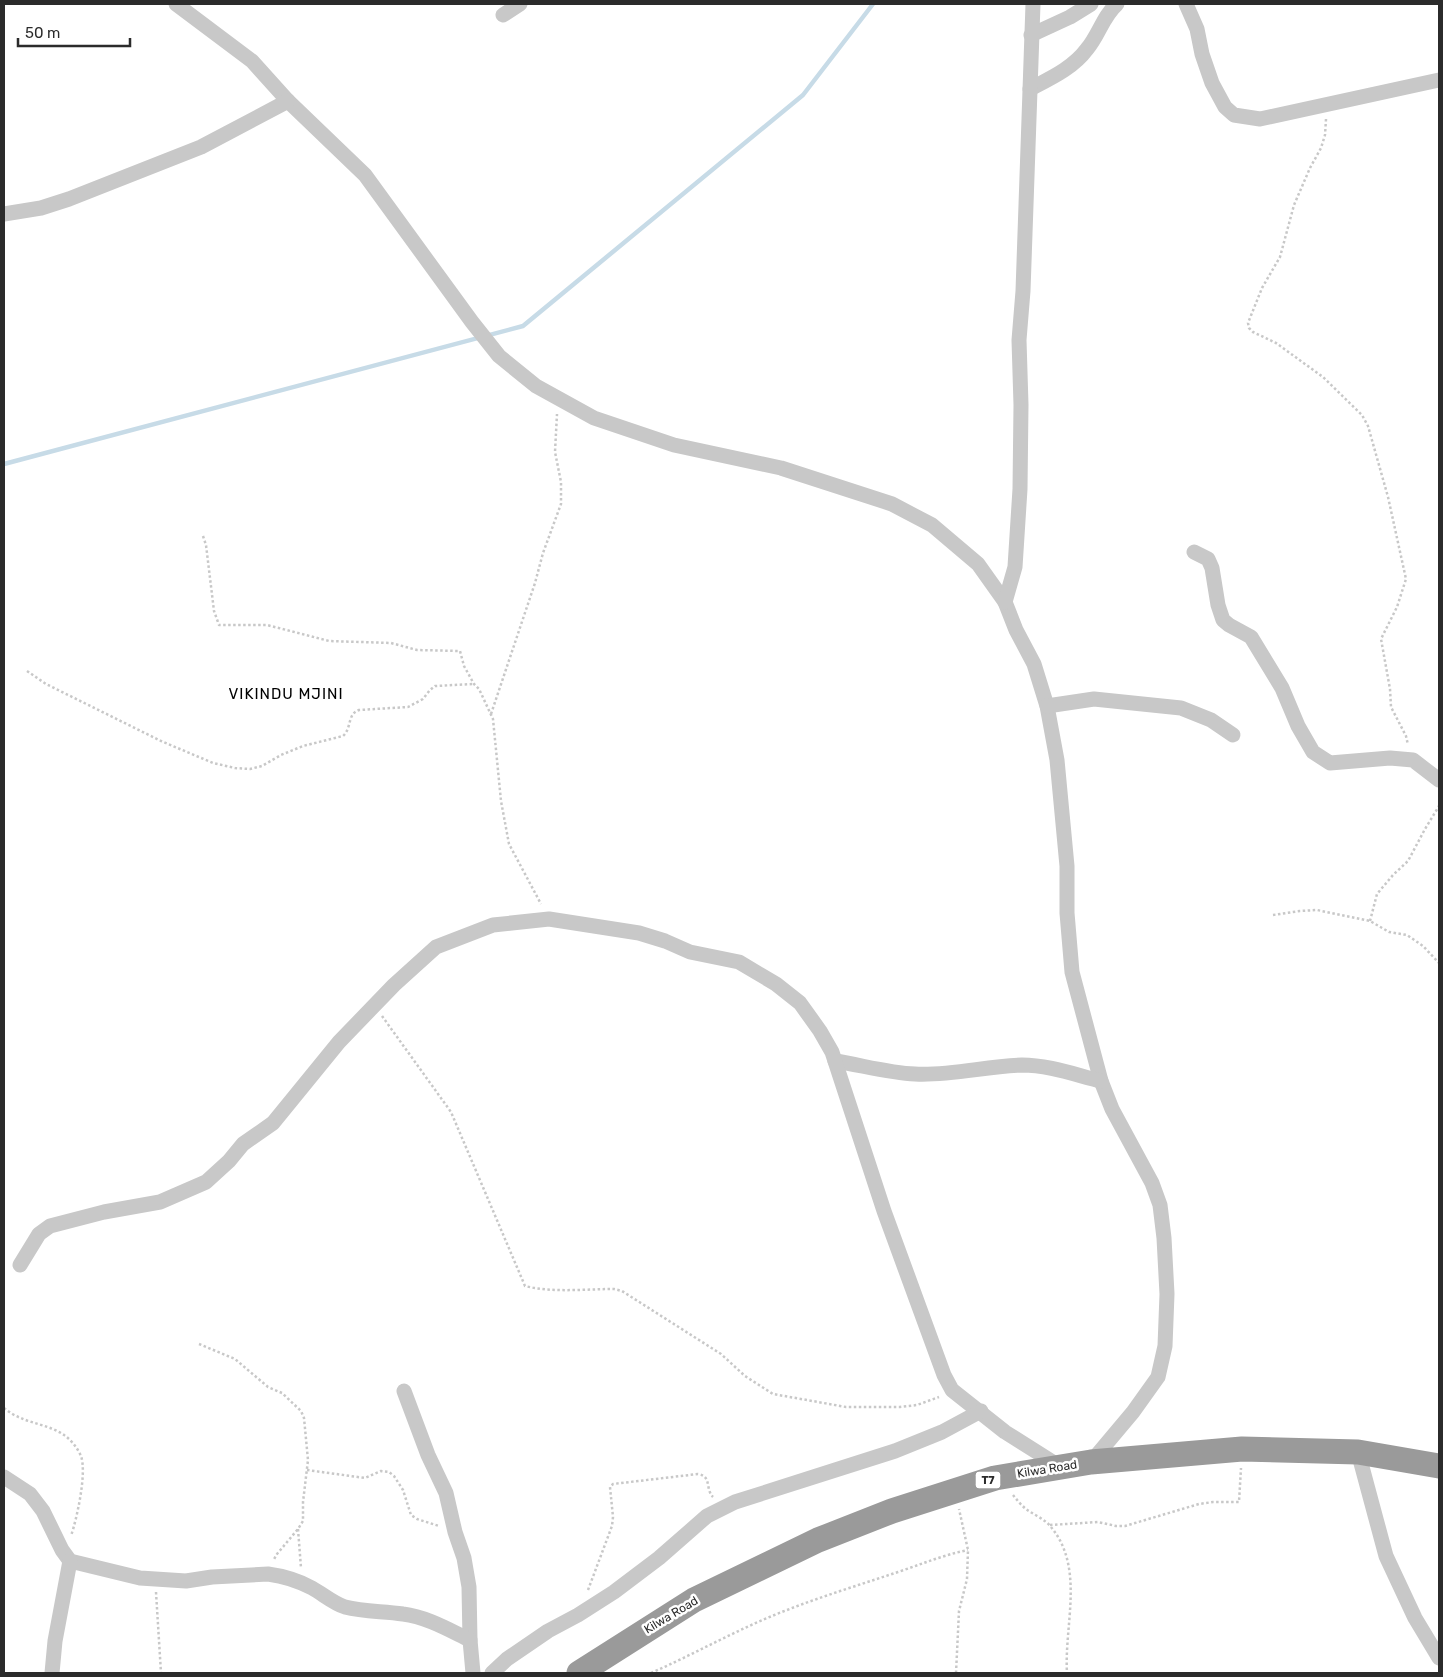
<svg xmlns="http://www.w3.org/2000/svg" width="1443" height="1677" font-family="Rubik,sans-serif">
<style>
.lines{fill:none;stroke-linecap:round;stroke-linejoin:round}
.stream{stroke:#c7dbe7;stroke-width:4.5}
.path{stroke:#c8c8c8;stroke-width:2.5;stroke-dasharray:2.5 2.5;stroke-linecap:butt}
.minor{stroke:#c8c8c8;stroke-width:15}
.trunk{stroke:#9a9a9a;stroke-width:25}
.labels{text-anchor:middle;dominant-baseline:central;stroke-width:5;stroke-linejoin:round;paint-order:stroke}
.shield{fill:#fff;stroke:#6b6b6b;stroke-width:1}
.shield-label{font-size:11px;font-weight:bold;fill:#2b2b2b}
.street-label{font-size:12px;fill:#2b2b2b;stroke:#fff}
.quarter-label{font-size:15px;letter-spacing:1px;fill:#000;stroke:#fff}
</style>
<rect width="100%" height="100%" fill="#fff"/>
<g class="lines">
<path class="stream" d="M4,464L523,326L803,95L873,4"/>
<g class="path">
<path d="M1326,119L1325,135L1321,148L1310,168L1294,205L1280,257L1262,288L1248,323L1249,328L1253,332L1276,343L1323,377L1362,415L1368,426L1388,497L1406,579L1397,607L1381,639L1390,689L1391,707L1406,736L1408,745"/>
<path d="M203,536L206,545L214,611L219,625H267L329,641L391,643L417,650L460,651L464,666L474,684L479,689L493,719L501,801L509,844L541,904"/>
<path d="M27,671L46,684L161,741L213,763L235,768L250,769L262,766L281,755L303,746L343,736C352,728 347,714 359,710L408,707L423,699L430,690L435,686L474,684"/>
<path d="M491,714L535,583L543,553L561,504V482L555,452L557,414"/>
<path d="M1273,915L1300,911L1317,910L1370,921L1389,932L1407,935L1423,946L1439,963"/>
<path d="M1370,921L1377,894L1393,875L1408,861L1425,829L1439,806"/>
<path d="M382,1016L451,1112L525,1286C553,1293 585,1289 614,1289L622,1291L721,1354L745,1376L773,1394L846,1407H900L917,1405L939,1397"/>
<path d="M199,1344L235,1359L268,1387L282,1393L301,1411L304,1418L308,1460L303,1502V1521L298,1529L277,1554L273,1561"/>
<path d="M4,1408C9,1412 15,1416 21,1418C34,1424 51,1426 64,1435C71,1440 77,1447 81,1456C87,1473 77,1518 71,1536"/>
<path d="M307,1470L365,1478L381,1471L389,1472L394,1476L403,1490L411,1515L417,1519L439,1526"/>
<path d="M1013,1495C1017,1500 1021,1505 1026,1509C1034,1515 1045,1519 1051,1527C1085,1568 1064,1625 1067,1673"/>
<path d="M1050,1525L1098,1522L1116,1526H1125L1199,1504L1213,1502H1239L1241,1468"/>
<path d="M298,1529L301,1568"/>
<path d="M588,1590L612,1526L613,1517L610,1487L613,1484L698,1474C712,1476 705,1489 713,1497"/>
<path d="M156,1592L161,1673"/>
<path d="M651,1673C692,1655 731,1633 772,1616C813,1599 856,1586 898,1572C922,1564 943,1555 968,1550"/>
<path d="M956,1673L959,1611L967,1579L968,1550L959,1509"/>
</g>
<g class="minor">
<path d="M176,4L252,61L288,101L365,175L472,322L499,356L536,386L594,418L674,445L781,468L892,504L932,525L978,564L1005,602L1016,630L1034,664L1047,706L1057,760L1067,866V913L1072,972L1101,1081L1112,1109L1152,1183L1160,1205L1164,1238L1167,1294L1165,1346L1158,1377L1133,1412L1091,1462"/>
<path d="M1186,4L1197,29L1202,54L1212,83L1225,107L1234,115L1260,119L1439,80"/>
<path d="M503,15L520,4"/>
<path d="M1031,35L1070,17L1091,4"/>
<path d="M1030,89C1051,78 1073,68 1087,49C1099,35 1103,16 1117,4"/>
<path d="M4,214L41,208L69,199L201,147L288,101"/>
<path d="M1194,552L1208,559L1212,568L1218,605L1223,620L1229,625L1251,637L1282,688L1298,726L1313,752L1330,763L1390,758L1413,760L1439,780"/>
<path d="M1005,602L1015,567L1020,489L1021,405L1019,340L1023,291L1033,4"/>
<path d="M1047,706L1094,699L1181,708L1211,720L1233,735"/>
<path d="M835,1061C861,1065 889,1073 915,1074C951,1076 986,1066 1022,1065C1048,1065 1076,1075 1101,1081"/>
<path d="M20,1265L39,1234L50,1226L104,1212L160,1202L206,1182L229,1161L243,1144L273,1123L339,1042L394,985L436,947L493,925L549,919L639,933L665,941L690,952L739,962L776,984L800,1003L820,1031L832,1052L884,1211L944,1375L952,1390L1005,1432L1059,1466"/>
<path d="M404,1391L428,1455L446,1493L455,1532L464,1558L469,1587L470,1640L473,1673"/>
<path d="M1358,1452L1386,1556L1415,1618L1439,1658"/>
<path d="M4,1477L30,1494L43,1511L62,1550L70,1561L140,1578L186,1581L212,1577L268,1574C283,1576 299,1581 312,1588C323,1594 333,1603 345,1607C364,1612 383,1611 403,1614C427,1617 449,1630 470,1640"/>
<path d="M52,1673L55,1641L70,1561"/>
<path d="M492,1673L507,1659L548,1631L578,1615L614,1592L659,1558L707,1516L735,1502L895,1451L942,1432L981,1411"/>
</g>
<path class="trunk" d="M579,1673L694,1600L818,1540L892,1511L995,1478L1091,1462L1242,1449L1358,1452L1439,1466"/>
</g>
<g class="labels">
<rect class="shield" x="975.5" y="1471.5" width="25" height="17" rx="4"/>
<g class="shield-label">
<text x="988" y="1480">T7</text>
</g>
<g class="street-label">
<text transform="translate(1047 1469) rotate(-9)">Kilwa Road</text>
<text transform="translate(671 1615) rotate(-31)">Kilwa Road</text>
</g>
<g class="quarter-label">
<text x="286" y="694">VIKINDU MJINI</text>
</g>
</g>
<rect width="1443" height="1677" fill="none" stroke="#2b2b2b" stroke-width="10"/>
<path d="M18 38v8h112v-8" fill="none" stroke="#2b2b2b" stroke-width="2.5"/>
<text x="25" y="38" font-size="15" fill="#2b2b2b" stroke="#ffffff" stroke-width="4" paint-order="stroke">50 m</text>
</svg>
